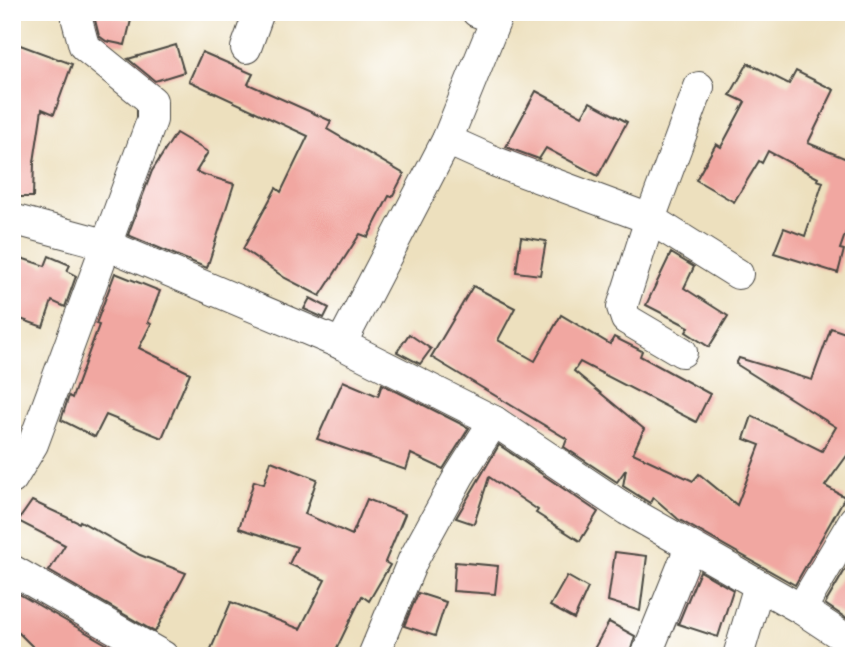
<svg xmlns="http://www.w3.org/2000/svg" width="866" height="668" font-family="'IM FELL French Canon',serif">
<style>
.building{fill:#f1a7a1}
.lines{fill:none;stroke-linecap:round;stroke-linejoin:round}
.minor-casing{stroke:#484641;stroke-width:32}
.minor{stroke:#fff;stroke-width:30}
</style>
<rect width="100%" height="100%" fill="#fff"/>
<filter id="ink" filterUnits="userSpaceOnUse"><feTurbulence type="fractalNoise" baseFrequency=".0143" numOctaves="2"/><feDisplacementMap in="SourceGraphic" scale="14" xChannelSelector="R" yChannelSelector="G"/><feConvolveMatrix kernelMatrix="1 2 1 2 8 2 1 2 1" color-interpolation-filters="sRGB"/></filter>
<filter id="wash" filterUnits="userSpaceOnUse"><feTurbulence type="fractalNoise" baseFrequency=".00686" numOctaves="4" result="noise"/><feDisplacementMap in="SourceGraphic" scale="28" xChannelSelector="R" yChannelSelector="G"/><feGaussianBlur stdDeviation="1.57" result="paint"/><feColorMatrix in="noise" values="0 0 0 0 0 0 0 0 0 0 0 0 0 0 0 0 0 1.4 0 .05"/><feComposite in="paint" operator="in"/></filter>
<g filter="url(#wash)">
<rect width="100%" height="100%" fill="#ede0be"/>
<g id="blocks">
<g class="building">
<path d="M96,13L131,20L125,45L106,41L99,36L95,20Z"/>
<path d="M12,42L72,64L54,114L42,109L34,162L33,197H12Z"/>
<path d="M176,45L184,72L155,81L128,59Z"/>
<path d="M202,52L253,74L248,84L331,121L327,129L404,174L392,197L389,196L368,237L360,234L320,296L285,278L243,249L276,188L281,192L308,136L189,81Z"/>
<path d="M748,63L789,84L796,71L834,90L808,143L854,162V209L840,249L844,250L838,273L774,253L784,228L805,236L823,182L817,180L818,178L768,151L762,163L759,161L734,202L696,180L716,144L721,147L745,102L730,95Z"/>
<path d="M536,91L582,116L590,102L627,122L598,176L546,148L539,159L506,147Z"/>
<path d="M176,133L208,152L196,172L234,184L207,268L128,235L152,171Z"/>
<path d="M521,237L546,241L540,275L516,272Z"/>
<path d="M671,253L694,267L684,288L728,316L709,347L686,332L689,327L646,305Z"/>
<path d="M12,255L45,266L49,256L70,265L67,271L76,276L65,307L52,301L43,327L12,316Z"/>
<path d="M115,273L160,291L148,322L151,324L139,348L190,373L162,438L106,415L95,437L61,420L69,396L72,398L99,325L96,324Z"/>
<path d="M473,286L515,308L498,340L535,361L561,315L610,344L614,337L642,351L640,356L710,394L696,422L580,362L574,371L644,429L633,453L693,481L699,474L737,505L760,445L744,439L752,416L822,451L836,427L736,364L739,358L812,380L831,328L854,336V446L825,486L845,497L795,585L678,519L653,497L650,503L623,486L626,469L617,482L564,447L567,439L431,357Z"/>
<path d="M310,298L329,308L324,318L304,309Z"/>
<path d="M409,334L431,349L420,364L397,352Z"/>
<path d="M343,381L378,396L382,384L469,428L443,469L411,454L406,470L317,439Z"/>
<path d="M499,445L598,512L580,541L536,513L538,510L489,477L474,524L456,518Z"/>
<path d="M271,461L317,479L305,514L352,535L367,499L405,514L385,562L390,565L369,601L362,596L333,656H208L231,602L300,629L325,580L289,564L297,547L239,528L254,481L264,484Z"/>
<path d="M32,501L79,523L80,521L140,555L186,573L155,632L49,571L65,545L18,521Z"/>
<path d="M615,552L647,556L640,611L608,601Z"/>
<path d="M851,560L854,562V604L846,618L825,604Z"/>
<path d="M455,562L498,566L495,594L453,591Z"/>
<path d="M700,571L733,590L718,637L678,624Z"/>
<path d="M567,576L588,588L574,619L550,606Z"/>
<path d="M12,590L127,656H42L12,626Z"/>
<path d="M418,593L446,602L435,636L404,626Z"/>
<path d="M609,622L635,636L629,656H590Z"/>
</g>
</g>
</g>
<g filter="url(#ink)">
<use href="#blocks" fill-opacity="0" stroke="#484641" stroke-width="2"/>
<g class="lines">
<defs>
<g id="minor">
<path d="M246,48L259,12"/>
<path d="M447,140L496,19L477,12"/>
<path d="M12,219L105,244L341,344L494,421L627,510L801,609L854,644"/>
<path d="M341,344L447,140L496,162L650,219L738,274"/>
<path d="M682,352L626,319L622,307L650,219L699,87"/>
<path d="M12,479L33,444L152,120V101L84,46L77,20L79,12"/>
<path d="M12,570L163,656"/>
<path d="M801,609L854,520"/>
<path d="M373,656L413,560L459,476L494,421"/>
<path d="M646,656L690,547"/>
<path d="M738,656L759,585"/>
</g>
</defs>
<use href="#minor" class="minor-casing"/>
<use href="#minor" class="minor"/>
</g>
</g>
<rect width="866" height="668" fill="none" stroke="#fff" stroke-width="42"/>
</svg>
